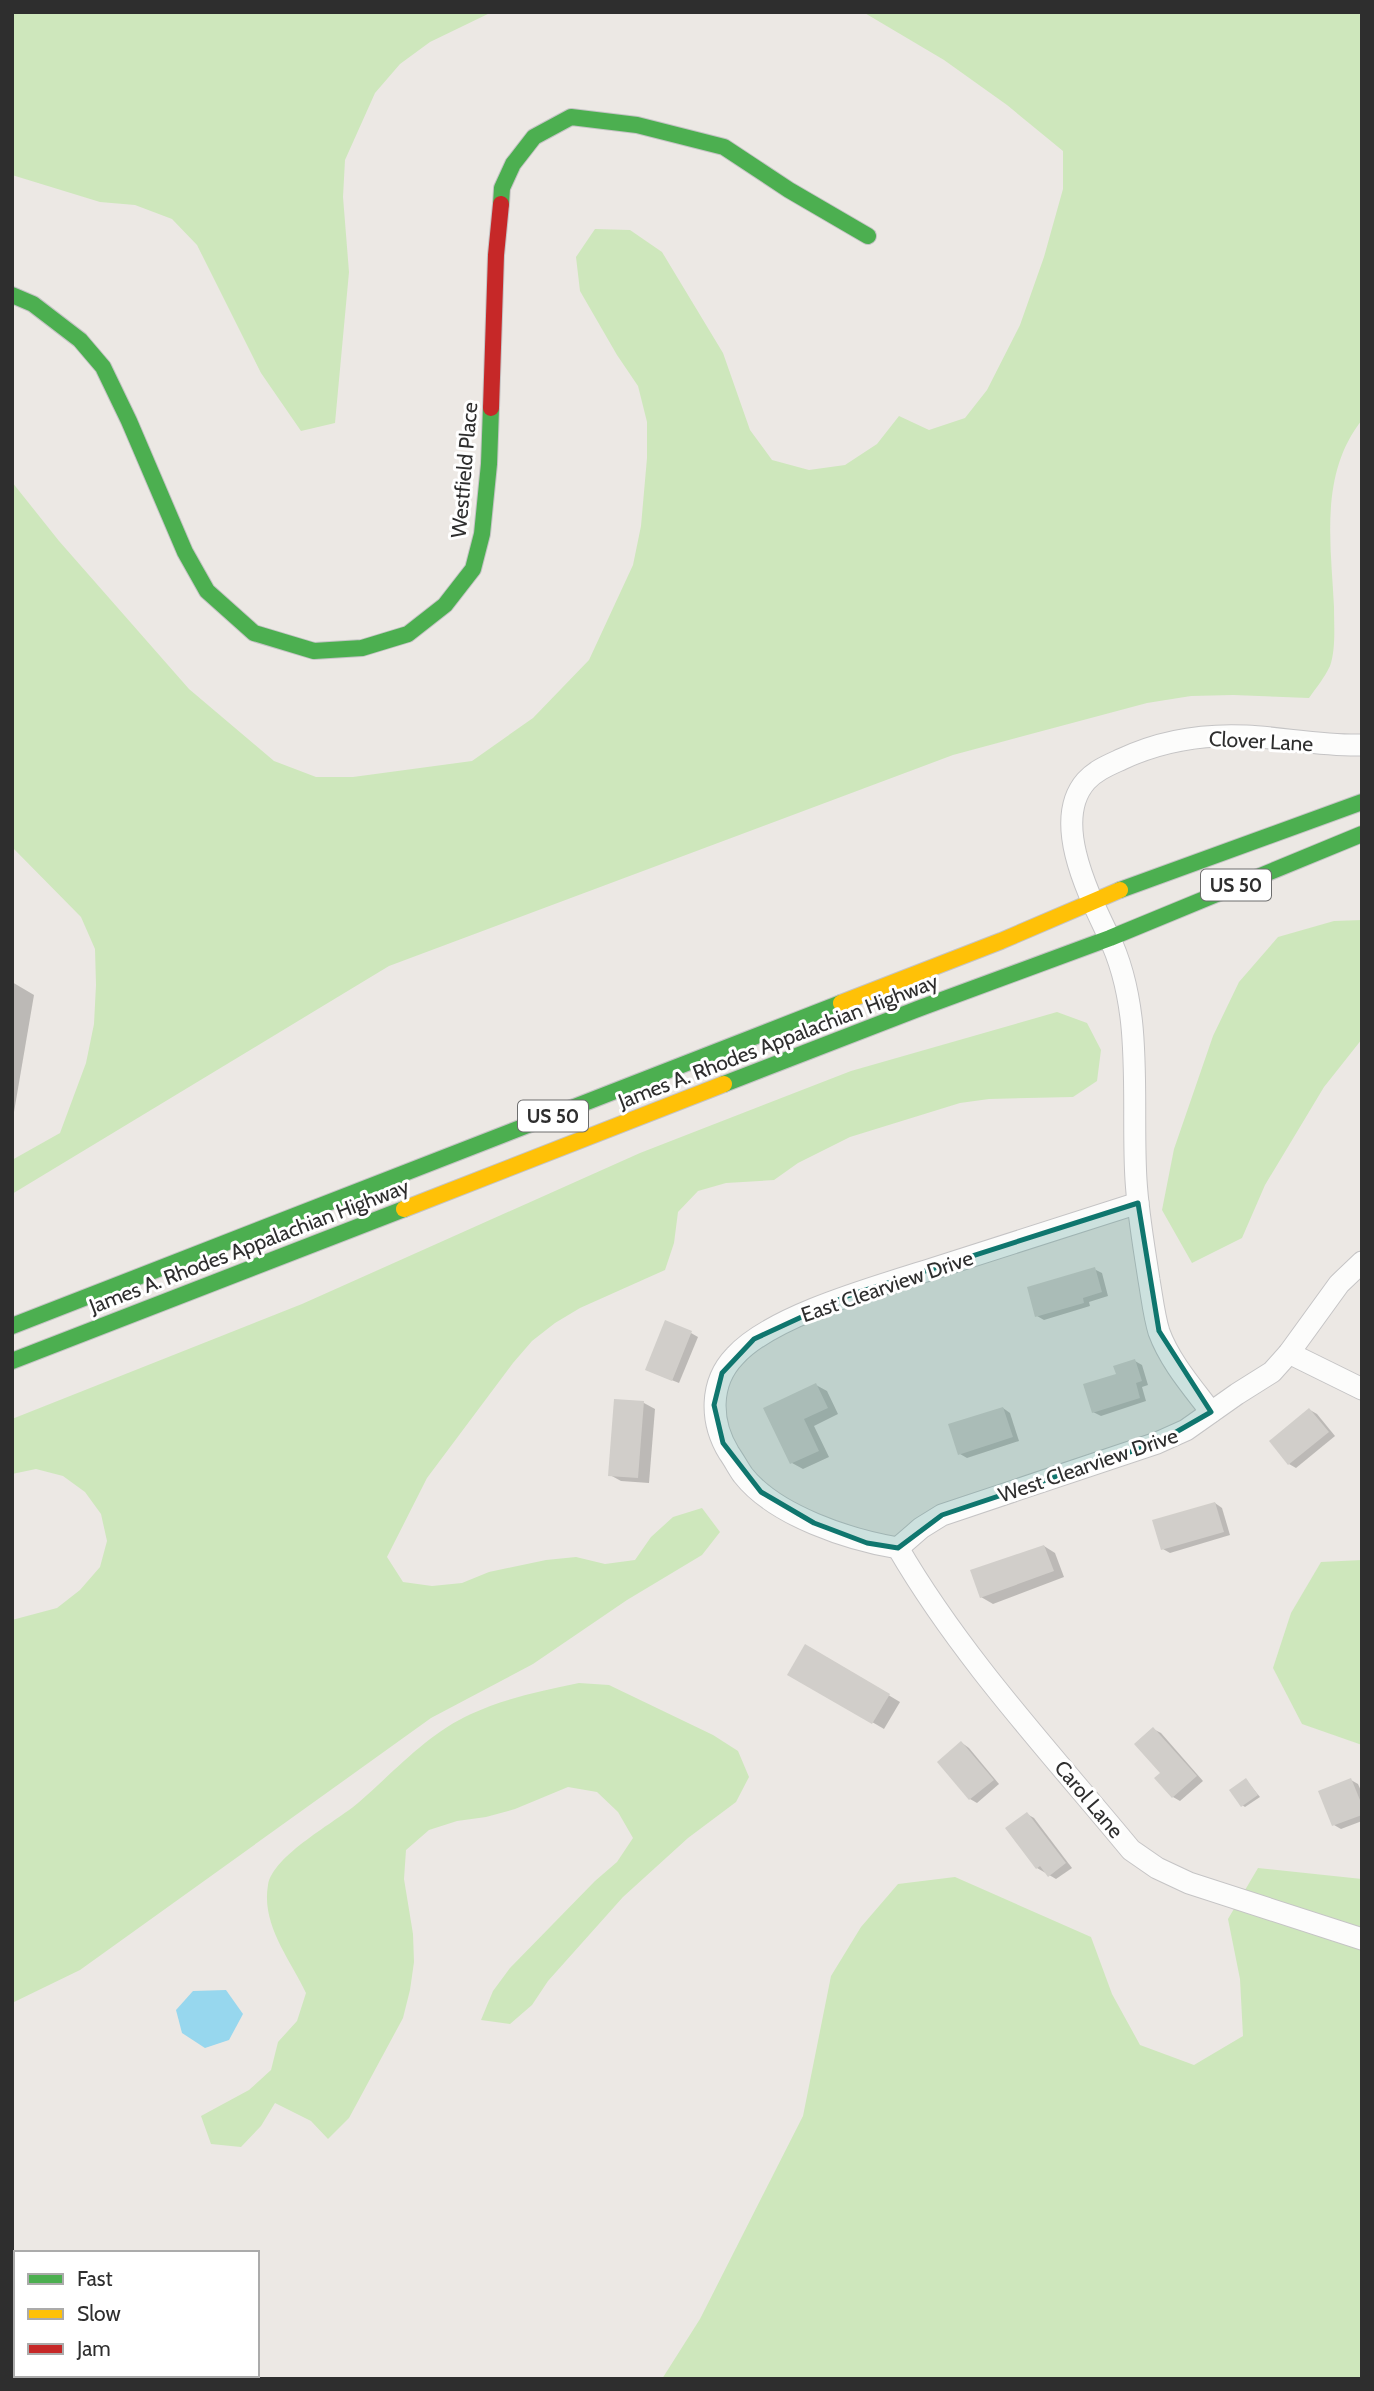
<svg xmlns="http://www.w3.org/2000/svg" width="1374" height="2391" font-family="Cabin,sans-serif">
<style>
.green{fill:#cee7bc}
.water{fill:#97d7ee}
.shadow{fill:#0003}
.building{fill:#d1ceca}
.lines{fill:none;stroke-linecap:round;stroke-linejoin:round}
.street-casing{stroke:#c5c4c5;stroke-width:23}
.fast-casing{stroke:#c5c4c5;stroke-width:18}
.slow-casing{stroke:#c5c4c5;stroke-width:18}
.jam-casing{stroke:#c5c4c5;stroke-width:18}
.street{stroke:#fcfcfb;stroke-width:21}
.fast{stroke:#4caf50;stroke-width:16}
.slow{stroke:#ffc107;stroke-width:16}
.jam{stroke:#c62828;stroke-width:16}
.marked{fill:#0f766e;fill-opacity:0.2;stroke:#0f766e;stroke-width:5;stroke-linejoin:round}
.labels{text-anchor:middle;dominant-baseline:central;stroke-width:6;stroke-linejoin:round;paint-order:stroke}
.shield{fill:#fff;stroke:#6d6d6d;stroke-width:2}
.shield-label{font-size:19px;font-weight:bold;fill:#2e2e2e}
.street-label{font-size:21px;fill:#2e2e2e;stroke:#fff}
</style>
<rect width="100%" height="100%" fill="#ece8e4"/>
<g class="green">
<path d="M12,12H492L430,42L400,64L375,93L345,160L343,197L349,272L335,423L301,431L261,373L197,245L172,219L135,205L100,202L12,175Z"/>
<path d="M863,12H1362V420C1319,474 1331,544 1334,607C1334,625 1336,649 1330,666C1325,677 1316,688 1309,698L1233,695L1191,696L1147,703L953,755L389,966L12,1194V1160L60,1133L86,1063L94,1024L96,985L95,949L81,917L12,847V482L59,541L189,689L274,761L316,777H353L472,761L533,718L589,660L633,565L641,526L647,458V422L638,386L617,355L580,291L576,257L595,229L630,230L662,252L723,353L750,430L772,460L809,470L845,465L877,444L899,416L929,430L965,418L987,390L1020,325L1044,257L1063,189V151L1007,105L944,60Z"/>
<path d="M1362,920V1039L1324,1087L1265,1185L1242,1238L1192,1263L1162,1210L1174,1149L1213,1036L1239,982L1278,937L1334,921Z"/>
<path d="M1057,1012L1087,1023L1101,1050L1097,1081L1073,1097L989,1099L960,1103L850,1137L798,1163L774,1180L726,1183L698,1191L678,1212L674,1243L665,1270L580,1308L555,1323L532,1341L513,1363L427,1478L387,1557L403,1582L432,1586L462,1583L489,1572L546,1560L576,1557L605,1564L635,1560L651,1537L673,1517L702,1508L720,1532L702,1555L627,1600L533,1664L431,1718L80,1970L12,2003V1620L57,1608L80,1590L100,1567L107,1541L101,1514L85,1492L63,1476L36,1469L12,1474V1419L302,1304L640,1153L851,1071Z"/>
<path d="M1362,1560V1745L1302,1724L1273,1668L1291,1613L1321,1562Z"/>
<path d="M579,1683L609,1685L713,1735L738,1751L749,1777L736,1802L688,1838L623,1897L548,1981L532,2005L510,2024L481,2020L493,1991L510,1968L595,1881L617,1862L633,1838L618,1812L597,1792L568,1787L515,1809L486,1817L457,1821L429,1830L406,1850L404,1879L413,1934L414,1962L410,1990L403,2018L349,2118L328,2139L311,2121L275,2103L261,2126L241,2147L211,2144L201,2116L249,2090L271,2070L278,2042L297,2021L306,1993C290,1959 261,1925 268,1885C273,1855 336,1822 358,1803C394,1772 427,1734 471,1714C505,1698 542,1691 579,1683Z"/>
<path d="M1258,1868L1362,1879V2379H662L700,2319L803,2116L831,1976L861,1927L898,1884L955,1877L1091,1937L1112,1994L1140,2045L1194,2065L1243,2036L1240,1979L1228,1919Z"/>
</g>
<path class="water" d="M226,1990L243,2014L229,2040L205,2048L182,2033L176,2010L193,1991Z"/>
<g class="shadow">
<path d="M12,982L34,995L14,1112L12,1111Z"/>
<path d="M1094,1269L1102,1273L1108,1296L1089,1302L1090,1306L1044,1320L1037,1316Z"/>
<path d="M691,1333L698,1337L679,1383L654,1373Z"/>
<path d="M1135,1361L1142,1365L1148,1385L1142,1387L1146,1401L1101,1416L1093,1412L1118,1375Z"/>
<path d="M816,1385L827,1391L838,1414L814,1426L829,1457L803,1469L792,1463L766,1409Z"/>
<path d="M616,1401L644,1403L655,1409L649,1483L621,1481L610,1475Z"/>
<path d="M1003,1408L1010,1413L1019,1441L967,1458L960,1454Z"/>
<path d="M1310,1410L1317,1414L1335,1436L1296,1468L1289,1464Z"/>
<path d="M1215,1503L1222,1508L1230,1535L1170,1553L1163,1549Z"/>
<path d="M1044,1546L1055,1553L1064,1577L993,1604L981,1597Z"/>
<path d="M806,1646L900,1702L884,1729L790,1674Z"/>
<path d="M1153,1729L1161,1733L1203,1781L1180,1801L1173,1797L1163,1773Z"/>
<path d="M962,1743L969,1748L999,1784L977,1803L970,1799Z"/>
<path d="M1246,1780L1260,1797L1245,1807L1242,1805Z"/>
<path d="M1351,1780L1358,1784L1362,1793V1821L1341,1829L1334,1825Z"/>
<path d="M1027,1814L1034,1818L1072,1868L1056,1879L1037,1868Z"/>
</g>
<g class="building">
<path d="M1095,1267L1102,1292L1083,1298L1084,1303L1035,1317L1027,1287Z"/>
<path d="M665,1320L692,1331L672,1381L645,1370Z"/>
<path d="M1135,1359L1142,1381L1136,1383L1140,1398L1092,1413L1083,1384L1116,1374L1113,1366Z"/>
<path d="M816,1383L828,1408L804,1419L819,1451L790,1464L763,1408Z"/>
<path d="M614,1399L644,1401L638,1478L608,1476Z"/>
<path d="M1003,1407L1013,1437L958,1455L948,1424Z"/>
<path d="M1309,1408L1329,1432L1288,1465L1269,1441Z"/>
<path d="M1215,1502L1224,1532L1161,1550L1152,1520Z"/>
<path d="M1044,1545L1054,1571L980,1598L970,1570Z"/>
<path d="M805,1644L890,1694L872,1724L787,1675Z"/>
<path d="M1153,1727L1197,1776L1172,1798L1154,1778L1160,1773L1134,1744Z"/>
<path d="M961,1741L994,1780L969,1800L937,1762Z"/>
<path d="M1246,1778L1258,1795L1241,1807L1229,1790Z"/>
<path d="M1351,1778L1362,1805V1815L1332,1826L1318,1791Z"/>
<path d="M1027,1812L1066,1863L1048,1877L1040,1866L1036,1869L1005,1828Z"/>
</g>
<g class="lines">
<defs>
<g id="street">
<path d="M1289,1353L1362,1389"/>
<path d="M1211,1412C1193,1388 1170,1362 1159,1332C1154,1316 1152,1297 1149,1280C1144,1247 1138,1214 1136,1180C1131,1100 1145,1010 1108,935C1089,895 1051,821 1086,781C1096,770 1109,765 1122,759C1160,741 1203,734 1246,736C1285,738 1322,746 1362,745"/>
<path d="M898,1548C850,1540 775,1516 743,1475C738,1468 734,1460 729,1453C710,1422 709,1383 735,1356C772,1315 879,1286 932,1269C1001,1247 1070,1225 1138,1203"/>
<path d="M898,1548C962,1658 1051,1753 1131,1850L1157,1868L1189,1883L1362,1939"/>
<path d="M898,1548L921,1528L942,1515L1157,1443L1186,1430L1237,1394L1272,1372L1289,1353L1339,1284L1362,1262"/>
</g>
<g id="fast">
<path d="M501,204L502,188L513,164L534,137L571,117L637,125L724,147L789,190L868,236"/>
<path d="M12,295L33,304L80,340L103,367L129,421L185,552L207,591L254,633L314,651L362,648L408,634L445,605L473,569L482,534L489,464L491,408"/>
<path d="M1120,890L1362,802"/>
<path d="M724,1084L923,1007L1110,938L1362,834"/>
<path d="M12,1326L841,1003"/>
<path d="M12,1361L404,1209"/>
</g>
<g id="slow">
<path d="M841,1003L1001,941L1120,890"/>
<path d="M404,1209L724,1084"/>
</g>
<path id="jam" d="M491,408L496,255L501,204"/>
</defs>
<use href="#street" class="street-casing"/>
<use href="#fast" class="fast-casing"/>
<use href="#slow" class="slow-casing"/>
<use href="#jam" class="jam-casing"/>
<use href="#street" class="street"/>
<use href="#fast" class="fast"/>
<use href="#slow" class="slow"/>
<use href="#jam" class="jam"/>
</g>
<path class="marked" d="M1138,1203L1159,1331L1211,1412L1157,1443L942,1515L898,1548L867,1543L814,1523L761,1492L723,1443L714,1405L722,1373L754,1339L847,1296Z"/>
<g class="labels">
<g class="shield">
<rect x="1201" y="869.5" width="70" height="31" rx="5"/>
<rect x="518" y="1100.5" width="70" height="31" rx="5"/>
</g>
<g class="shield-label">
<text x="1236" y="885">US 50</text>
<text x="553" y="1116">US 50</text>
</g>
<g class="street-label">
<text transform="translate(464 470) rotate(-85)">Westfield Place</text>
<text transform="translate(1261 741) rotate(3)">Clover Lane</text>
<text transform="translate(778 1041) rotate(-21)">James A. Rhodes Appalachian Highway</text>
<text transform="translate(249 1246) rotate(-21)">James A. Rhodes Appalachian Highway</text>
<text transform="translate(887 1286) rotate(-19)">East Clearview Drive</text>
<text transform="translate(1088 1465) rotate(-19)">West Clearview Drive</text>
<text transform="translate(1089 1799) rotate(50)">Carol Lane</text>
</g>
</g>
<rect width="1374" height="2391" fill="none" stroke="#2e2e2e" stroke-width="28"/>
<rect x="14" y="2251" width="245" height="126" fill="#ffffff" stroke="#ababab" stroke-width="2"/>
<rect x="28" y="2274" width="35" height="10" fill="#4caf50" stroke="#ababab" stroke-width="2"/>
<text x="77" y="2286" font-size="21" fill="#2e2e2e">Fast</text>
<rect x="28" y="2309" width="35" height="10" fill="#ffc107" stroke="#ababab" stroke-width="2"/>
<text x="77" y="2321" font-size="21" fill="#2e2e2e">Slow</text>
<rect x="28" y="2344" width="35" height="10" fill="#c62828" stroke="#ababab" stroke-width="2"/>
<text x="77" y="2356" font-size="21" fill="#2e2e2e">Jam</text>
</svg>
